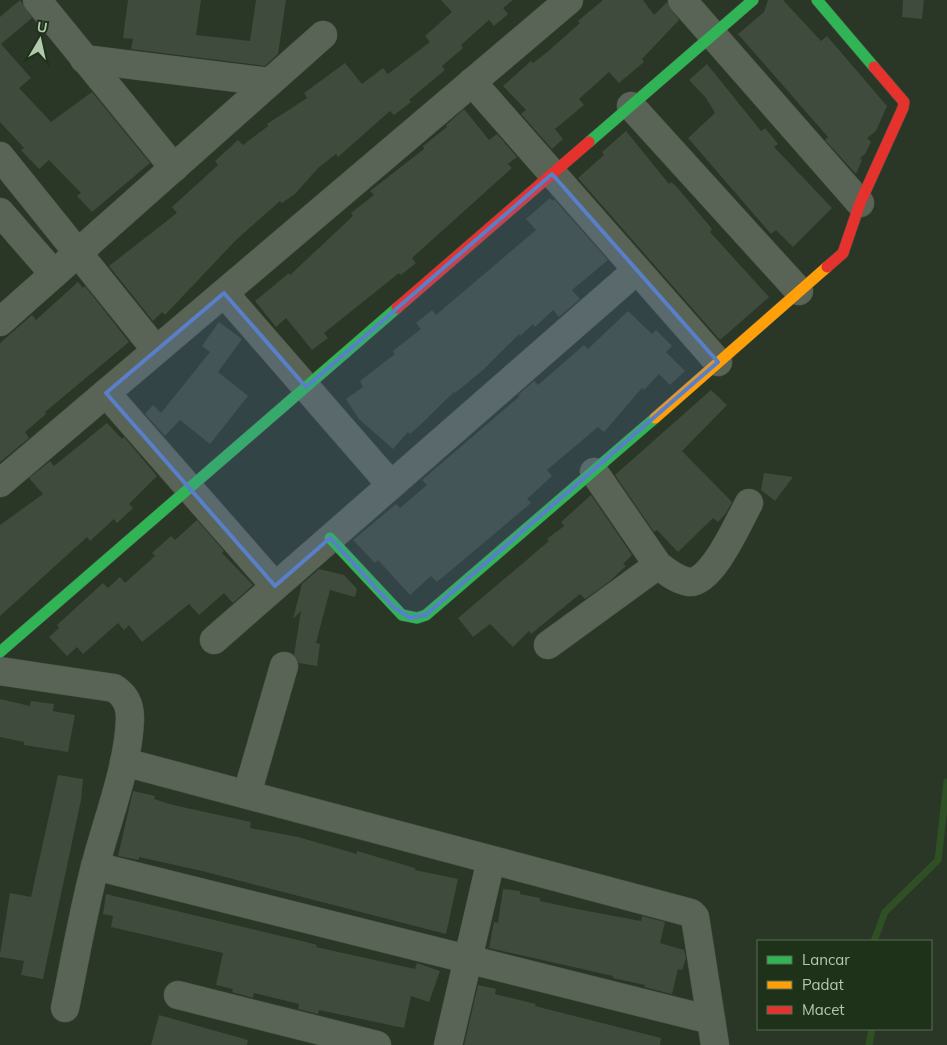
<svg xmlns="http://www.w3.org/2000/svg" width="947" height="1045" font-family="Mulish,sans-serif">
<style>
.lines{fill:none;stroke-linecap:round;stroke-linejoin:round}
.stream{stroke:#2f5025;stroke-width:7}
.building{fill:#3f4b3c}
.street-casing{stroke:#475045;stroke-width:29}
.fast-casing{stroke:#475045;stroke-width:12}
.slow-casing{stroke:#475045;stroke-width:12}
.jam-casing{stroke:#475045;stroke-width:12}
.street{stroke:#596456;stroke-width:28}
.fast{stroke:#30b455;stroke-width:11}
.slow{stroke:#ff9f0a;stroke-width:11}
.jam{stroke:#e5322d;stroke-width:11}
.marked{fill:#597fc8;fill-opacity:0.2;stroke:#597fc8;stroke-width:4;stroke-linejoin:round}
</style>
<rect width="100%" height="100%" fill="#2a3626"/>
<g class="lines">
<g class="stream">
<path d="M874,941L885,912L938,860L947,782"/>
<path d="M869,1045L872,1029"/>
</g>
</g>
<g class="building">
<path d="M20,0L32,18L1,44L31,78L19,88L51,122L92,92L150,163L92,212L77,196L81,193L49,160L39,169L21,150L24,148L0,122V17Z"/>
<path d="M128,0H201L196,35L250,41L256,0H286L278,54L265,66L131,49L133,39L123,38Z"/>
<path d="M441,0H513L503,8L508,14L494,26L489,20L461,45L463,48L442,66L445,70L409,100L411,102L394,115L390,111L338,157L336,154L318,168L295,194L282,203L280,201L236,240L165,315L162,312L153,321L109,266L177,213L172,207L218,165L215,161L238,140L243,145L268,126L267,124L307,98L304,93L345,63L362,84L383,68L388,74L430,42L425,36L452,12Z"/>
<path d="M603,0H643L654,15L667,2L679,20L642,59L644,62L619,83L609,72L579,99L584,105L555,129L563,139L552,149L521,114L526,110L503,86L531,61L533,63L546,53L580,23L578,21Z"/>
<path d="M768,0H783L821,41L827,36L887,106L876,131L867,138L871,142L865,154L860,158L862,160L856,174L825,140L828,137L738,34L764,12Z"/>
<path d="M903,0H924L922,19L902,17Z"/>
<path d="M707,64L761,131L765,128L778,144L774,147L832,208L793,247L776,230L771,234L688,138L715,113L706,98L689,80Z"/>
<path d="M464,109L489,140L497,134L517,157L508,164L512,168L412,258L416,263L401,275L399,273L324,333L328,338L312,350L286,318L276,327L255,301L289,273L290,275L353,216L351,213L374,195L370,191L424,149L423,146L447,127L446,125Z"/>
<path d="M626,131L669,184L671,182L676,186L712,229L710,232L769,297L720,340L578,178L604,155L602,152Z"/>
<path d="M550,198L553,201L554,199L608,260L572,290L580,299L559,317L553,310L535,327L533,324L520,336L519,334L483,370L455,393L454,392L419,426L410,434L408,432L393,449L359,419L346,399L363,387L360,381L395,354L393,351L421,329L416,323L432,310L436,315L536,230L526,219Z"/>
<path d="M78,282L83,288L85,286L129,342L45,412L46,414L25,432L29,438L0,462V343L32,315L36,320Z"/>
<path d="M628,311L652,334L656,330L672,346L666,352L685,371L670,385L659,374L644,390L642,388L604,432L598,427L547,470L552,476L527,499L531,503L437,582L431,576L410,595L378,560L375,563L353,540L396,504L400,508L427,485L422,480L520,396L518,395L534,381L538,385L584,345L588,349Z"/>
<path d="M219,322L242,339L218,372L248,396L210,444L180,420L165,436L145,414L153,405L161,413L210,352L202,346Z"/>
<path d="M711,390L727,405L682,451L732,502L726,513L718,522L713,518L678,552L657,530L654,532L615,475Z"/>
<path d="M107,423L122,439L124,437L157,476L129,504L133,508L117,523L114,519L90,541L87,537L0,616V525L43,494L29,478L50,461L54,466Z"/>
<path d="M764,473L793,477L775,501L761,490Z"/>
<path d="M591,495L632,555L623,564L626,566L610,581L585,599L580,594L531,634L529,631L513,647L490,624L473,637L458,618L549,541L547,539L564,526L561,522Z"/>
<path d="M197,520L224,551L222,553L253,585L233,603L224,593L199,615L189,604L142,642L129,625L124,630L118,623L83,654L77,647L67,656L49,637L59,628L57,625L103,583L108,588L120,577L125,583L155,556L152,553L171,536L175,540Z"/>
<path d="M319,569L344,575L357,589L355,597L330,590L316,643L320,644L317,666L299,663L294,655L301,611L293,619L302,584Z"/>
<path d="M0,699L30,706L31,701L54,704L53,711L75,715L68,752L24,745V742L0,737Z"/>
<path d="M58,775L83,779L81,800L43,979L21,975L24,961L0,957V954L10,893L31,897Z"/>
<path d="M133,791L155,796L154,799L173,805L251,822L250,828L298,837L357,854V851L415,868V870L458,879L446,934L202,871L139,857V860L118,856Z"/>
<path d="M503,889L520,891V894L540,898V901L582,910L641,921L642,916L665,922L660,943L684,950L686,958L682,970L678,969L672,994L644,987L645,985L613,978V976L489,948L494,922L498,923Z"/>
<path d="M106,894L302,941L317,945L316,947L415,969L417,963L440,971L429,1002L411,996L404,1028L319,1010L318,1014L298,1009L299,1004L254,993L253,998L232,992L233,989L216,985L223,953L111,927L113,916L103,914Z"/>
<path d="M478,985L496,989L495,994L536,1004L535,1006L661,1038L660,1045H464Z"/>
<path d="M159,1015L248,1040L247,1045H151Z"/>
</g>
<g class="lines">
<defs>
<g id="street">
<path d="M37,0L174,168"/>
<path d="M682,0L860,203"/>
<path d="M84,59L270,82"/>
<path d="M472,82L718,362"/>
<path d="M631,106L799,291"/>
<path d="M0,156L156,350"/>
<path d="M0,212L54,274"/>
<path d="M224,293L391,485"/>
<path d="M0,322L323,35"/>
<path d="M106,393L275,586"/>
<path d="M594,472L658,565C667,572 677,580 689,582C712,584 739,521 749,503"/>
<path d="M0,483L569,0"/>
<path d="M214,640L637,270"/>
<path d="M548,645L658,565"/>
<path d="M0,671L114,688C126,696 130,705 130,719C128,768 108,817 96,863C83,911 75,960 65,1008"/>
<path d="M124,762L691,913L695,917L715,1045"/>
<path d="M247,794L284,666"/>
<path d="M95,866L711,1020"/>
<path d="M178,995L377,1045"/>
<path d="M448,1045L491,860"/>
</g>
<g id="fast">
<path d="M817,0L874,67"/>
<path d="M589,142L753,0"/>
<path d="M330,538L402,615L417,618L426,615L655,418"/>
<path d="M0,652L397,308"/>
</g>
<path id="slow" d="M655,418L827,267"/>
<g id="jam">
<path d="M827,267L843,253L860,203L903,108L904,102L874,67"/>
<path d="M397,308L589,142"/>
</g>
</defs>
<use href="#street" class="street-casing"/>
<use href="#fast" class="fast-casing"/>
<use href="#slow" class="slow-casing"/>
<use href="#jam" class="jam-casing"/>
<use href="#street" class="street"/>
<use href="#fast" class="fast"/>
<use href="#slow" class="slow"/>
<use href="#jam" class="jam"/>
</g>
<path class="marked" d="M552,174L718,362L426,615L410,618L393,607L330,538L275,586L106,393L224,293L306,387Z"/>
<rect x="757" y="940" width="175" height="90" fill="#1e3119" stroke="#5a6d55"/>
<rect x="767" y="956" width="25" height="8" fill="#30b455" stroke="#5a6d55"/>
<text x="802" y="965" font-size="15" fill="#b3c8af">Lancar</text>
<rect x="767" y="981" width="25" height="8" fill="#ff9f0a" stroke="#5a6d55"/>
<text x="802" y="990" font-size="15" fill="#b3c8af">Padat</text>
<rect x="767" y="1006" width="25" height="8" fill="#e5322d" stroke="#5a6d55"/>
<text x="802" y="1015" font-size="15" fill="#b3c8af">Macet</text>
<g transform="translate(40 40) rotate(9)" stroke="#1e3119" stroke-width="4" paint-order="stroke">
<path d="M0-4L9 19L0 12L-9 19Z" fill="#b3c8af"/>
<text y="-8" font-size="14" font-weight="bold" text-anchor="middle" fill="#b3c8af">U</text>
</g>
</svg>
